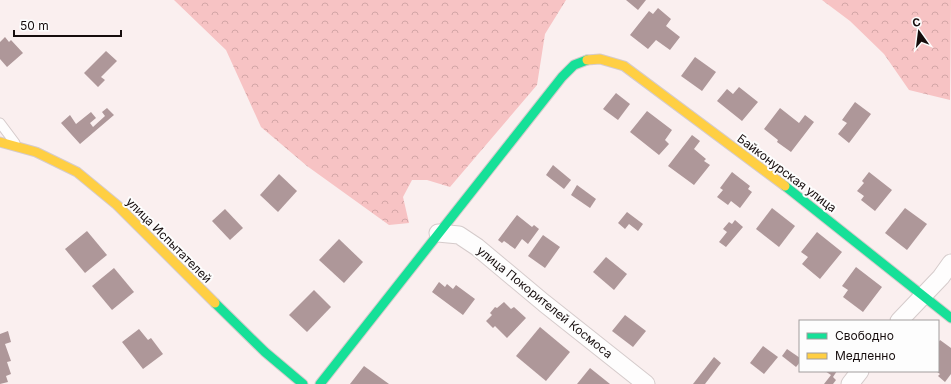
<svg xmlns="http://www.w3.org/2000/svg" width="951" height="384" font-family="Inter,sans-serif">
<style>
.forest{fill:url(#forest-crowns)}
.building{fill:#ae9799}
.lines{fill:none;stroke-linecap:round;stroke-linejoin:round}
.lane-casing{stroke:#d5cbcb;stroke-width:11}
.street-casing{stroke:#d5cbcb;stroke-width:19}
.fast-casing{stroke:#d5cbcb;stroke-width:11}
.slow-casing{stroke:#d5cbcb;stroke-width:11}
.lane{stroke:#fefdfd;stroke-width:9}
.street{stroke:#fefdfd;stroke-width:17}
.fast{stroke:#16e098;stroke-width:9}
.slow{stroke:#ffcf43;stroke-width:9}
.labels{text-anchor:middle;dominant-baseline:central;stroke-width:4;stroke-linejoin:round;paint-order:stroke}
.street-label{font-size:12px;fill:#160d0d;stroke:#fdfdfd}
</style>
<defs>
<pattern id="forest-crowns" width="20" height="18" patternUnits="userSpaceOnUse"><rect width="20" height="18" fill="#f7c3c4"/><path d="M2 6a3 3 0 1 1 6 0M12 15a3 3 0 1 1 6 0" fill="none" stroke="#d3a6a7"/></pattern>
</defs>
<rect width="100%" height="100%" fill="#faefef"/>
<g class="forest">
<path d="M174,0H566L545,34L537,85L450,187L427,180H412L403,197L409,223L389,225L307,166L261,127L226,50Z"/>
<path d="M822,0H951L950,100L909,90L884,54L850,21Z"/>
</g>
<g class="building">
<path d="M626,0H646L638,10Z"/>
<path d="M658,8L671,19L666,26L680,37L670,50L656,40L648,49L630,35L649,11L653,14Z"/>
<path d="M5,37L9,42L11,40L23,53L7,67L0,59V42Z"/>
<path d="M106,51L117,61L101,77L105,80L98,87L84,73Z"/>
<path d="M695,57L716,72L702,91L681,76Z"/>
<path d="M739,87L758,102L742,121L717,101L727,89L733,94Z"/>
<path d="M616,93L630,104L618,120L603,109Z"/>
<path d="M855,102L871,114L849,143L838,134L847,123L842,120Z"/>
<path d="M107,108L114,115L80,144L61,123L70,115L76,124L91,112L96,118L90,123L93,127L105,116L102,112Z"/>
<path d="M780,108L799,123L805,115L814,122L791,152L777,142L778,140L764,129Z"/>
<path d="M647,111L672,130L665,140L669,144L659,155L630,132Z"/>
<path d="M692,135L700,141L694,149L706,159L704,161L710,165L694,185L668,166Z"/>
<path d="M553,165L571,180L564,189L546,175Z"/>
<path d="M732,172L750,186L748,189L752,192L740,208L731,201L728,205L717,197L723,190L720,188Z"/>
<path d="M869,172L892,190L875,211L861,200L864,196L857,191L864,183L862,181Z"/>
<path d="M279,174L297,191L278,212L260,195Z"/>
<path d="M577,185L596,199L590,208L571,195Z"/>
<path d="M772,208L795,226L779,247L756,229Z"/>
<path d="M905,208L927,224L907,250L885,233Z"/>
<path d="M225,209L243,228L230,240L212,221Z"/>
<path d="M627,212L643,224L638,231L629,224L625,229L618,223Z"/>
<path d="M517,215L532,227L534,225L539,229L528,244L522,239L515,249L504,241L502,243L498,240Z"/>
<path d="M735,220L743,227L726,247L719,242L727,232L723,229L729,222L732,224Z"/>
<path d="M87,231L107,255L85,273L65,249Z"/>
<path d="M817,232L842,252L820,279L802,264L808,257L801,252Z"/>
<path d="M543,235L560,247L545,268L528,256Z"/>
<path d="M339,239L363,262L344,283L319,260Z"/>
<path d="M606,257L627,274L614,290L593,272Z"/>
<path d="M856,267L882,287L863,312L843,297L848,290L842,286Z"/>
<path d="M114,268L134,292L112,310L92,286Z"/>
<path d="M439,282L445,287L447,284L453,289L456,285L475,299L463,315L432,292Z"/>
<path d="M314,290L331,307L307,332L289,315Z"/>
<path d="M504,302L511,309L514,307L526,318L507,338L495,326L493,328L486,321L492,315L490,313L495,307L497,308Z"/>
<path d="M625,315L646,331L633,347L612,331Z"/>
<path d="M540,327L570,352L546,381L516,356Z"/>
<path d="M139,329L148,340L151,338L163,354L143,369L122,342Z"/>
<path d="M8,331L11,342L5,344L11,361L7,362L11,374L6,376L8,382L0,384V334Z"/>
<path d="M940,340L951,348V374L945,382L938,376L940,374L936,371H938V343Z"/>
<path d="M763,346L778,357L764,374L750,363Z"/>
<path d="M787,349L800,358V362L796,367L782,356Z"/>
<path d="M714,357L721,363L705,384H693Z"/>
<path d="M364,366L389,384H350Z"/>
<path d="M590,368L610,384H577Z"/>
<path d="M825,371H837L833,377L836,380L833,384H824L831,375Z"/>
</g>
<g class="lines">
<defs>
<path id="lane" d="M0,123L15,143"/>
<g id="street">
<path d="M438,233L459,235L477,247L544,303L646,384"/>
<path d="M899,321L941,277L951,263"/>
<path d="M850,384L860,371"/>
</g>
<g id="fast">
<path d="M785,186L951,318"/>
<path d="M215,303L265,352L303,384"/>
<path d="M320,384L562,77L574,65L587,60"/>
</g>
<g id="slow">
<path d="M587,60L600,59L624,66L785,186"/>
<path d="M0,142L36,152L77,172L117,205L215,303"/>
</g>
</defs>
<use href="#lane" class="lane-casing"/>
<use href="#street" class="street-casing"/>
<use href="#fast" class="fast-casing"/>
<use href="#slow" class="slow-casing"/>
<use href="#lane" class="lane"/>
<use href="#street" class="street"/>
<use href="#fast" class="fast"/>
<use href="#slow" class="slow"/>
</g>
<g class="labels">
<g class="street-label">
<text transform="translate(787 173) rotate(37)">Байконурская улица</text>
<text transform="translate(169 240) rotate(45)">улица Испытателей</text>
<text transform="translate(545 302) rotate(39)">улица Покорителей Космоса</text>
</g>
</g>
<rect x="799" y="320" width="140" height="52" fill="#fdfdfd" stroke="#a19d9d"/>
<rect x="807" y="333" width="20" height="6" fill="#16e098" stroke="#a19d9d"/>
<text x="835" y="340" font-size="12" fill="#160d0d">Свободно</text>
<rect x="807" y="353" width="20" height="6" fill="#ffcf43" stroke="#a19d9d"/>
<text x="835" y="360" font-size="12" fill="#160d0d">Медленно</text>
<g transform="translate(919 32) rotate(346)" stroke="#fdfdfd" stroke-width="3" paint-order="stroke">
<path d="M0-3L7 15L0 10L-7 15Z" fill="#160d0d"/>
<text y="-6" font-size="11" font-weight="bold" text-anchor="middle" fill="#160d0d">С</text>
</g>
<path d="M14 30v6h107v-6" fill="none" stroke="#160d0d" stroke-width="2"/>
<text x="20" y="30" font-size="12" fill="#160d0d" stroke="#fdfdfd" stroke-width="3" paint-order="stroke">50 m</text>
</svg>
